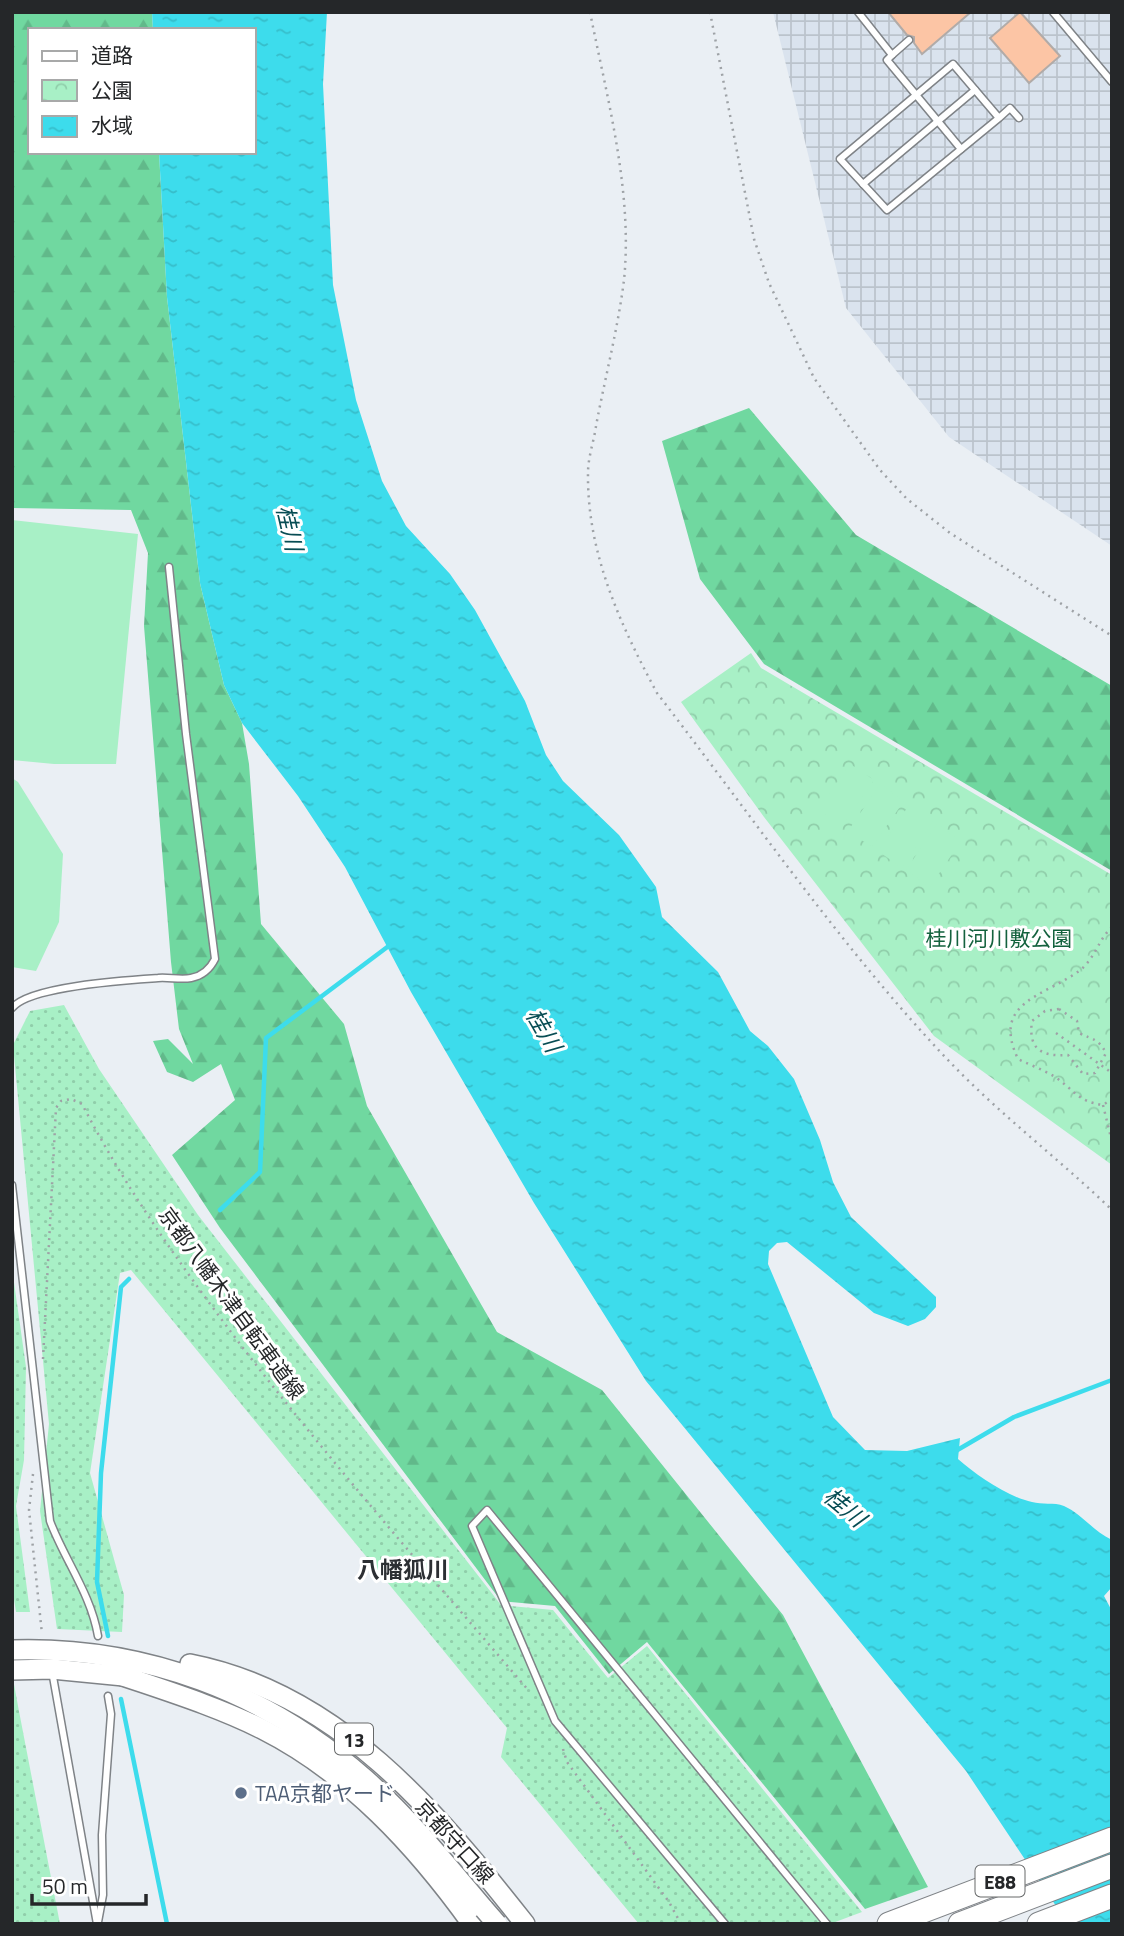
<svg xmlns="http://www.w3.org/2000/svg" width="1124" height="1936" font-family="'Titillium Web','Noto Sans JP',sans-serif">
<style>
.industrial{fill:url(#industrial-grid)}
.grass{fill:url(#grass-dots)}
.forest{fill:url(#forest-firs)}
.park{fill:url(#park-crowns)}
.garden{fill:#a8f0c6}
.water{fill:url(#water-ripples)}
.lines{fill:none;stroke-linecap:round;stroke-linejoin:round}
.stream{stroke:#3ddcec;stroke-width:4.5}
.building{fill:#fcc5a5;stroke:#b1aba8;stroke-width:2}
.lane-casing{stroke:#7f8387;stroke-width:9}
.primary-casing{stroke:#7f8387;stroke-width:22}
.highway-casing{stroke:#7f8387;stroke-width:25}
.path{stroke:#9ea2a6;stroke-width:2.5;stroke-dasharray:2 5;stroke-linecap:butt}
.lane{stroke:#fff;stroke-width:6}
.primary{stroke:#fff;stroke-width:19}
.highway{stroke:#fff;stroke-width:23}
.primary-bridge-casing{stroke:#7f8387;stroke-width:22;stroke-linecap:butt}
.primary-bridge{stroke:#fff;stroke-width:19}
.service-dot{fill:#5c6f8a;stroke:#fff;stroke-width:2.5}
.labels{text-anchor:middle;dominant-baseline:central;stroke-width:6;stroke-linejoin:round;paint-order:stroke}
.shield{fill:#fff;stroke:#666869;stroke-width:2}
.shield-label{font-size:19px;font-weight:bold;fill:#252729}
.park-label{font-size:21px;fill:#14623e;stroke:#fff}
.street-label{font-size:21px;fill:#252729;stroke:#fff}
.service-label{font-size:21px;fill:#4e5e75;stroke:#fff;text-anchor:start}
.water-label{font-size:23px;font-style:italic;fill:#084d54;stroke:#fff}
.neighbourhood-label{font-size:23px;font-weight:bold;fill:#2c2f33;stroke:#fff}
</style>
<defs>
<pattern id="industrial-grid" width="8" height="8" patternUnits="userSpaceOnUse" patternTransform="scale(1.75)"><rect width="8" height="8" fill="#dae3ee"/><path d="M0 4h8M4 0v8" fill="none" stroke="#bbc3cc"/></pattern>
<pattern id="grass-dots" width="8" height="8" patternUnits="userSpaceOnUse" patternTransform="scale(1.75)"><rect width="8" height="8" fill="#a8f0c6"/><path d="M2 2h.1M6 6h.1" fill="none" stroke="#90ceaa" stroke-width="1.8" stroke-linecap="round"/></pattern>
<pattern id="forest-firs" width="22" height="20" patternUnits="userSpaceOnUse" patternTransform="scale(1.75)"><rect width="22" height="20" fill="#70d8a0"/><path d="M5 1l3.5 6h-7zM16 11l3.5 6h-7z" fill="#61b98a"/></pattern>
<pattern id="park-crowns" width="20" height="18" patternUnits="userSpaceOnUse" patternTransform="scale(1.75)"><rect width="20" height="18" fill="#a8f0c6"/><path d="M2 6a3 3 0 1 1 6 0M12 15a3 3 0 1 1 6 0" fill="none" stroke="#90ceaa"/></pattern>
<pattern id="water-ripples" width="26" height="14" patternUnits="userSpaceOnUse" patternTransform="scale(1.75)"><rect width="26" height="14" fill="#3ddcec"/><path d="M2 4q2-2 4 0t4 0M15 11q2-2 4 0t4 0" fill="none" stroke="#36bdca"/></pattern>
</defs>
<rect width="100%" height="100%" fill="#eaeff4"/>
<path class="industrial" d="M773,12H1112V546L949,437L846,308Z"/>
<g class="grass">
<path d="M64,1005L99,1069L198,1215L501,1605L553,1610L608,1678L647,1646L862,1912L830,1924H639L501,1757L507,1728L131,1270L120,1273L90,1473L124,1595L122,1632L57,1629L40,1511L49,1424L13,1045L30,1011Z"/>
<path d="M12,1268L26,1367L24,1460L16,1506L30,1612H16L12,1586Z"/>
<path d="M12,1673L18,1706L60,1924H12Z"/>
</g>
<g class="forest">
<path d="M13,12H152L153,30H30V152H159L167,297L200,583L224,685L242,723L249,764L261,924L344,1024L367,1106L497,1332L602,1390L783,1615L928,1887L865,1909L647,1642L609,1674L555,1606L501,1601L220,1228L172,1155L235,1100L221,1064L193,1082L167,1072L153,1041L168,1039L193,1064L179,1029L171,962L144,626L148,553L131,510L12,508Z"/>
<path d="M749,408L856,535L1112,686V871L764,664L700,579L662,441Z"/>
</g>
<path class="park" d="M751,653L761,668L1112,875V1165L934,1036L764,817L681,702Z"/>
<g class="garden">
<path d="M12,520L138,534L116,764H54L12,760Z"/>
<path d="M850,764L874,780L842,826L818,810Z"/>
<path d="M12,778L18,782L63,854L59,922L36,971L12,967Z"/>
<path d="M880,784L904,801L872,847L848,831Z"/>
<path d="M909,805L933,821L902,868L878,851Z"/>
<path d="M937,824L961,841L930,887L906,870Z"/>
</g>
<path class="water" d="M152,12H327L323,84L333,285L356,400L382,481L406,526L450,574L475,610L525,701L546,755L563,781L619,835L656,887L662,917L718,972L750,1031L768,1046L794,1079L820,1140L833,1182L851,1217L936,1297V1307L925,1319L908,1326L874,1313L787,1242L777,1243L769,1251L768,1264L833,1417L865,1450L907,1451L960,1438L958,1459C976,1475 1008,1497 1032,1502C1042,1505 1054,1502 1064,1506C1082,1514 1093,1531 1112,1540V1587L1104,1596L1112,1611V1924H1068L966,1771L646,1381L534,1203L411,992L345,867L298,796L242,723L224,685L200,583L167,297L159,152H254V30H153Z"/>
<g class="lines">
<g class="stream">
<path d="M220,1210L260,1172L266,1038L390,945"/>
<path d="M954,1452L1014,1417L1112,1380"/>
<path d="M108,1636L97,1582L101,1473L121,1287L129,1279"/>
<path d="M121,1699L167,1924"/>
</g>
</g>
<g class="building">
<path d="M888,12H971L922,54L914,43V37L907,35Z"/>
<path d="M1020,12L1060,56L1029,83L990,38Z"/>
</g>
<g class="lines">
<defs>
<g id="lane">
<path d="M858,12L892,55L909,40"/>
<path d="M1053,12L1112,82"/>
<path d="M892,55L887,60L961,149"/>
<path d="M999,118L953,64L840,159L887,210L999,118L1010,108L1019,118"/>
<path d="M863,184L975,90"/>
<path d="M12,1008C29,986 128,980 158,978C168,977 181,980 191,978C202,976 210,969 215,959L186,734L169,567"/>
<path d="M12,1185L50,1521C64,1559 91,1594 98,1636"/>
<path d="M52,1671L97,1924"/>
<path d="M98,1922L103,1895L102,1835L111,1714L108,1696"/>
<path d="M725,1924L555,1721L472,1526L487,1510L827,1924"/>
</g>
<g id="primary">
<path d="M12,1650C144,1646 266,1692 365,1779C409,1818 446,1864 484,1909"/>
<path d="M190,1664C338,1693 436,1811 525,1924"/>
<path d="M12,1670L52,1669L134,1677"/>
<path d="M123,1676C170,1692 218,1707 262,1729C349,1773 416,1846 472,1924"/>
</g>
<g id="highway">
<path d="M889,1924L1112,1839"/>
<path d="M960,1924L1112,1866"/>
<path d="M1039,1924L1112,1896"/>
</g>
</defs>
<use href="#lane" class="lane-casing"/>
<use href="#primary" class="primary-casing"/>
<use href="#highway" class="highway-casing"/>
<g class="path">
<path d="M590,12C607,98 633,192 624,280C618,328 605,378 596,426C594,441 588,457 588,473C587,553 620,624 657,693C751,815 841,947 947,1059C998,1113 1058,1158 1112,1210"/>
<path d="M710,12L754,239L769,283L814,378L880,470L907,499L950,533L1112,636"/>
<path d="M1112,927C1098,940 1095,959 1079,971C1043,997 991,1002 1018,1059C1030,1065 1044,1070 1055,1077C1075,1090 1076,1101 1103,1105L1112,1099"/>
<path d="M1059,1009L1077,1021L1079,1033C1093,1040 1098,1038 1106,1053L1095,1073L1083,1074L1068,1055C1041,1057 1028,1049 1032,1021L1045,1011Z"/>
<path d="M1056,1033L1112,1073"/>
<path d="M1103,1105L1112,1142"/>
<path d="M43,1359L56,1108L61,1101L71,1099L82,1104C127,1191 184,1270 243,1348C334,1466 432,1578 529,1691"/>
<path d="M33,1474L29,1510L42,1634"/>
<path d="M563,1749L567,1762L669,1902L681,1924"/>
</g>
<use href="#lane" class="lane"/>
<use href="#primary" class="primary"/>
<use href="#highway" class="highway"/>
<defs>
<path id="primary-bridge" d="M484,1909L497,1924"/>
</defs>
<use href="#primary-bridge" class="primary-bridge-casing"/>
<use href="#primary-bridge" class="primary-bridge"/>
</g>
<circle class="service-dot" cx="241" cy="1793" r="7"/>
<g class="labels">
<g class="shield">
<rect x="335" y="1723.5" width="38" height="31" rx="5"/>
<rect x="975.5" y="1865.5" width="49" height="31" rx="5"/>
</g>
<g class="shield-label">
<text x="354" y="1739">13</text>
<text x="1000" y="1881">E88</text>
</g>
<g class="park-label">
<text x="999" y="938">桂川河川敷公園</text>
</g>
<g class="street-label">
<text transform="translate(232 1303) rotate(54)">京都八幡木津自転車道線</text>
<text transform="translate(455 1841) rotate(48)">京都守口線</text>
</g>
<g class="service-label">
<text x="255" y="1793">TAA京都ヤード</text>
</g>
<g class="water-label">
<text transform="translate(290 528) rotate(77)">桂川</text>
<text transform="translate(544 1030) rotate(60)">桂川</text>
<text transform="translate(845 1507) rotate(40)">桂川</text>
</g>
<g class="neighbourhood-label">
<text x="403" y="1569">八幡狐川</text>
</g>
</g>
<rect width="1124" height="1936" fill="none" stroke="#252729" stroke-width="28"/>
<rect x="28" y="28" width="228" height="126" fill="#ffffff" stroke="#a8a9a9" stroke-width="2"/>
<rect x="42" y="51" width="35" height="10" fill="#ffffff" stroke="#a8a9a9" stroke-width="2"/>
<text x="91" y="63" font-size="21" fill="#252729">道路</text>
<rect x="42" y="80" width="35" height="21" fill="url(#park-crowns)" stroke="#a8a9a9" stroke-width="2"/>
<text x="91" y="98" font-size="21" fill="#252729">公園</text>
<rect x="42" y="116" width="35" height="21" fill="url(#water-ripples)" stroke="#a8a9a9" stroke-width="2"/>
<text x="91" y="133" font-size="21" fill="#252729">水域</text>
<path d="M32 1894v10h114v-10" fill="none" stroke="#252729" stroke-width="3.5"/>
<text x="42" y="1894" font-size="21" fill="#252729" stroke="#ffffff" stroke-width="5" paint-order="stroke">50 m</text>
</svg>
